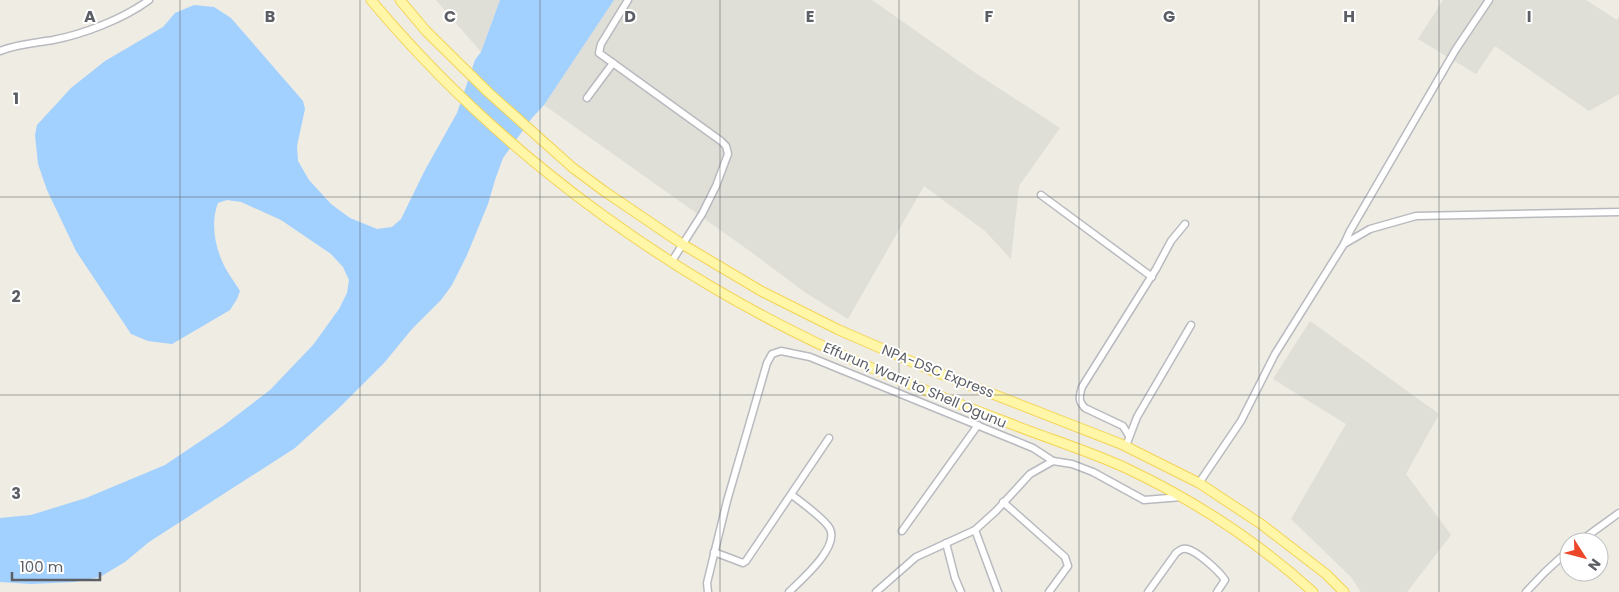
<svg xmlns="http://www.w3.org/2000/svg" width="1619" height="592" font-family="Poppins,sans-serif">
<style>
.industrial{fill:#dfded7}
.water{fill:#a2d0ff}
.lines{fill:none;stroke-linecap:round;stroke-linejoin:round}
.minor-casing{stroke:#b8babf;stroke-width:9}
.major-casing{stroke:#f4d356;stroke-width:11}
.minor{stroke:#fff;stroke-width:6}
.major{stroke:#fff7a7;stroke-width:9}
.grid{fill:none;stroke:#5b5e64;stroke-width:1;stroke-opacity:0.55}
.labels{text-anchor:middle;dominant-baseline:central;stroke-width:4;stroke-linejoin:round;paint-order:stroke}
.street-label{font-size:14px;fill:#5b5e64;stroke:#fff}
.grid-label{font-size:16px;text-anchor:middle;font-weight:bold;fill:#5b5e64;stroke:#fff;stroke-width:4;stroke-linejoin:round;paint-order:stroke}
</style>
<rect width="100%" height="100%" fill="#eeece3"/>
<g class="industrial">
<path d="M436,0H500L481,52Z"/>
<path d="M614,0H872L977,74L1060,128L1019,186L1011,259L985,231L924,186L848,319L806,293L747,249L544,105Z"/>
<path d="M1443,0H1586L1617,20L1619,17V94L1589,111L1495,46L1476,74L1418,39Z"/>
<path d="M1310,321L1439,414L1406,474L1451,535L1407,592H1361L1351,577L1291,519L1346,424L1273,379Z"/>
</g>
<path class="water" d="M500,0H614L544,105L532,118L503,158L495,180L488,204L467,255L452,285L441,300L412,329L384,363L340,407L295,448L149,542L125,562L100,577L74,582L31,584L0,582V518L31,515L86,498L165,465L223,426L270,390L313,345L339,309L347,293L349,280L343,267L331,254L281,220L241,202L227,200L218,203C211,221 214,243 222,261C226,271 234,281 240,291L237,299L230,310L172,344L148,341L131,334L76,251L47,190L38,164L35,135L37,125L71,88L105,61L163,27L175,13L194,5L214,7L231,18L303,101L305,109L297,146L298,161L309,180L331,204L350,218L377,229L392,227L401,219L425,170L457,113L475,60L481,52Z"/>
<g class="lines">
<defs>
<g id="minor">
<path d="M628,0L601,44L599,53L721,141L726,146L728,154L716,186L702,214L672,261"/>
<path d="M0,51C17,44 35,43 53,40C84,34 123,19 149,0"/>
<path d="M587,98L613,63"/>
<path d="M1041,195L1152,277"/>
<path d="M1344,244L1370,229L1416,216L1619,212"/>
<path d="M1129,436L1123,426L1085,408C1078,401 1079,397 1082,387L1156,269L1171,241L1185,224"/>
<path d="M1126,446L1137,417L1191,325"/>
<path d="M1199,483L1241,421L1275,354L1344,244L1350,231L1456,49L1489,0"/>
<path d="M1003,502L1065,557L1068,566L1049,592"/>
<path d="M975,530L998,592"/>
<path d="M902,531L978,425"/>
<path d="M1579,542L1619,513"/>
<path d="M946,543L955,578L961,592"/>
<path d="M714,552L743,563L746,561L829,438"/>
<path d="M708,592L707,583L727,501L767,363L772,354L781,351L810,357L1033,448L1053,461"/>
<path d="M789,592C801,580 839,548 830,529C826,520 801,502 792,495"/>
<path d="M876,592L916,557L975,530L996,511L1030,474L1053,461L1072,464L1093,472L1144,500L1182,497"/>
<path d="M1148,592L1176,553C1180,550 1182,548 1187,549C1197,551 1219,571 1225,580L1217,592"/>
<path d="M1526,592L1545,572L1569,550"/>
</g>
<g id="major">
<path d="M371,0C504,159 682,287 872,368C919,388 966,407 1014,425C1052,440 1092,452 1130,470C1197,502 1258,542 1313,592"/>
<path d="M400,0L426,31L489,93L573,168L604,191L682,244L761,291L839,330L931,370L1121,444L1199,483L1261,524L1326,574L1344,592"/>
</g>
</defs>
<use href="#minor" class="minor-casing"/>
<use href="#major" class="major-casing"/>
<use href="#minor" class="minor"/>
<use href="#major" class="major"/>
</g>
<path class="grid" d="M180,0V592M360,0V592M540,0V592M720,0V592M899,0V592M1079,0V592M1259,0V592M1439,0V592M0,197H1619M0,395H1619"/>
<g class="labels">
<g class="street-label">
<text transform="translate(938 371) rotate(22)">NPA-DSC Express</text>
<text transform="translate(915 385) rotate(23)">Effurun, Warri to Shell Ogunu</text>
</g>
</g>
<g class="grid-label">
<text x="90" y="22">A</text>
<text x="270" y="22">B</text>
<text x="450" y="22">C</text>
<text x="630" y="22">D</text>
<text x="810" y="22">E</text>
<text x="989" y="22">F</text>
<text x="1169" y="22">G</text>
<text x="1349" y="22">H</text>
<text x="1529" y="22">I</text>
<text x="16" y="104">1</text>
<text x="16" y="302">2</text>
<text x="16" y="499">3</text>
</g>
<g transform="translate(1584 557) rotate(126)"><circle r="24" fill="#ffffff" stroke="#bdbfc1"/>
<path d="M0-4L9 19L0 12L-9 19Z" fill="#ed472a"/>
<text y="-8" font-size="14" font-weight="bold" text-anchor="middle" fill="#5b5e64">N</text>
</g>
<path d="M12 572v8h88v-8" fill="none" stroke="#5b5e64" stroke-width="2.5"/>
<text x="20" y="572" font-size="15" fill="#5b5e64" stroke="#ffffff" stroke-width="4" paint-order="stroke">100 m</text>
</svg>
